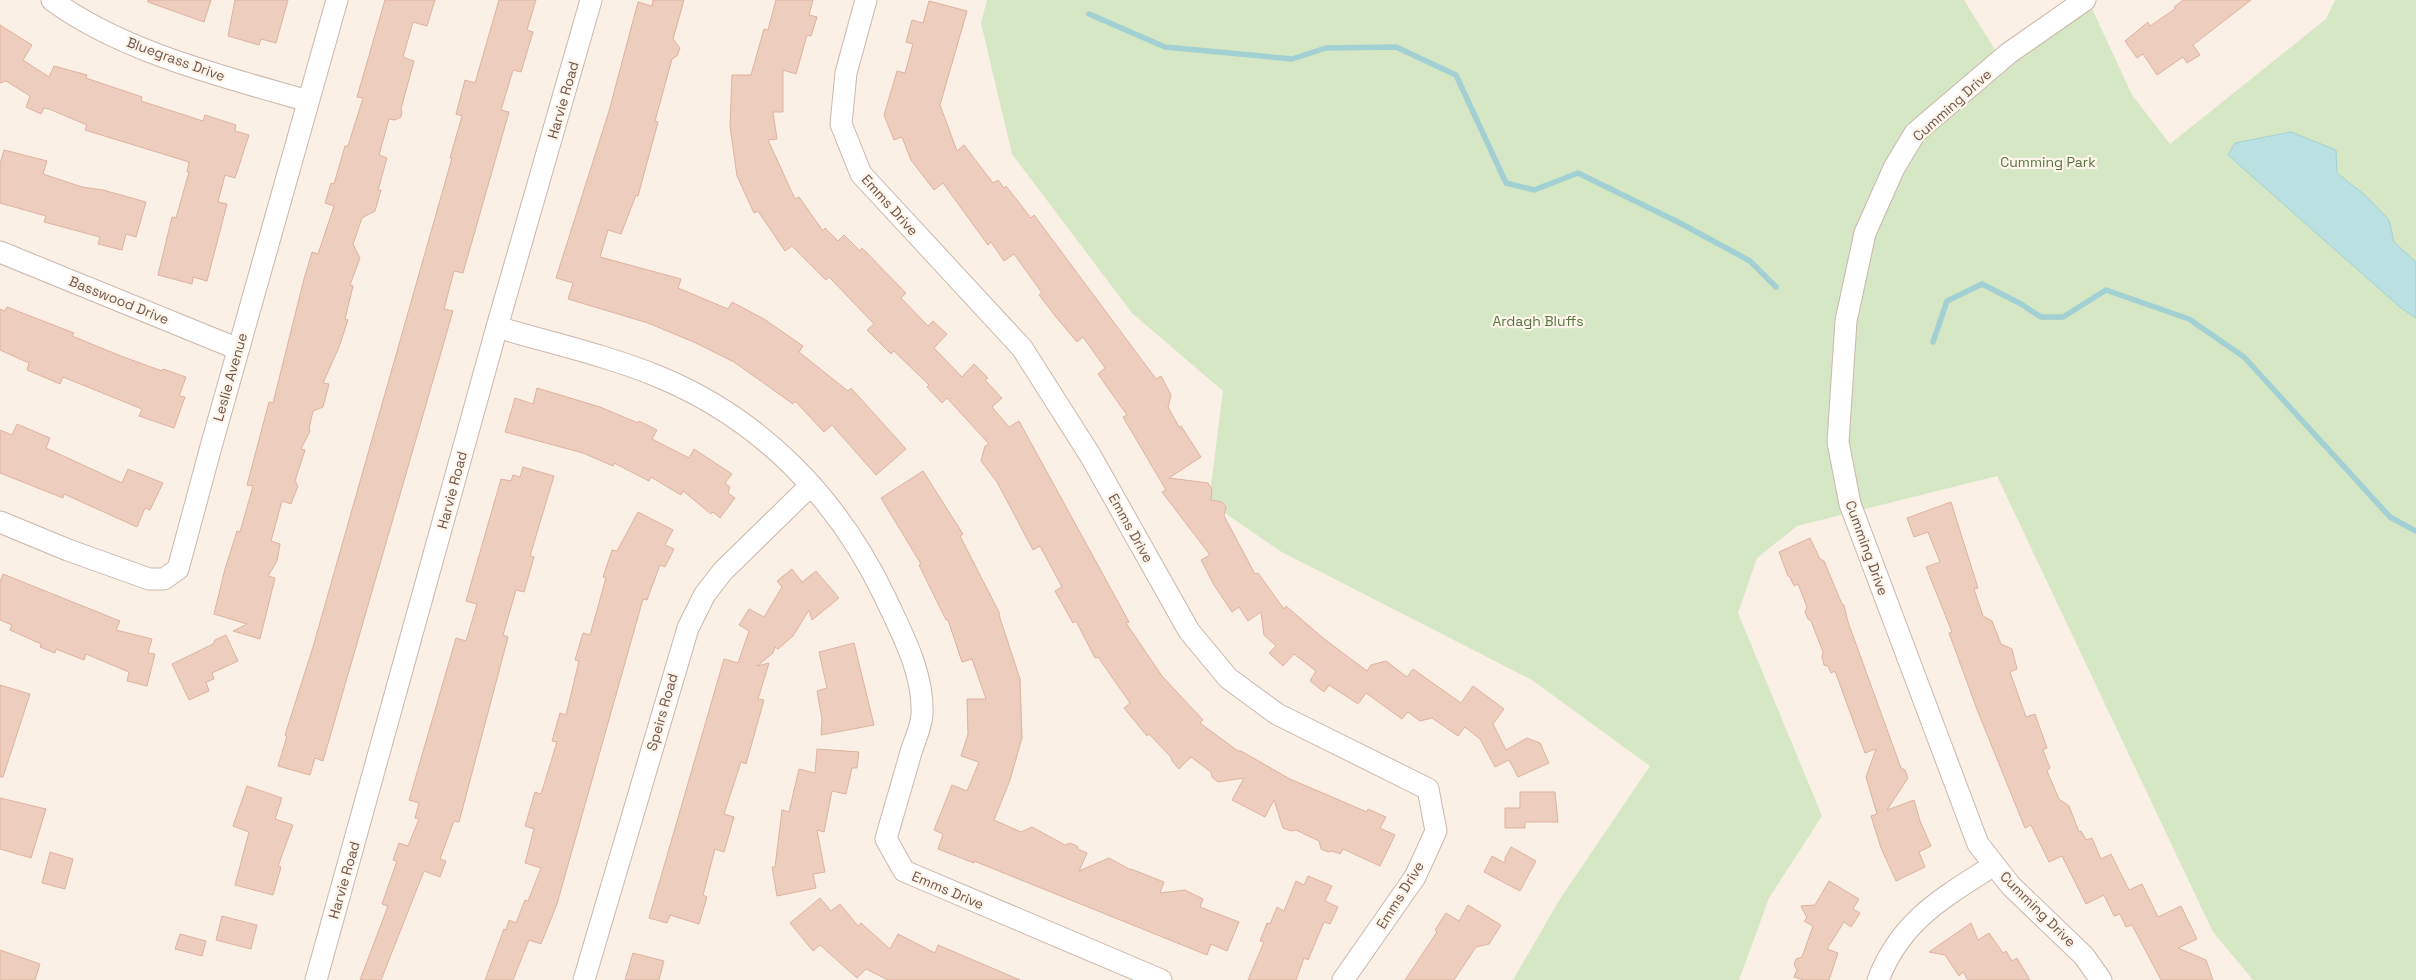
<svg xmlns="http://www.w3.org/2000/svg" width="2416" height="980" font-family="'Space Grotesk',sans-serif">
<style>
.green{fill:#d5e7c4}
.water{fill:#bbe0e2;stroke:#a2d0d3}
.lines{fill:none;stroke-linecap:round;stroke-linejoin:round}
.stream{stroke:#a2d0d3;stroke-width:5.5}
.building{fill:#edcdbe;stroke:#dfb2a0}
.minor-casing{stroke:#cbb7ac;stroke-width:23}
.minor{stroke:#fff;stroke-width:21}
.labels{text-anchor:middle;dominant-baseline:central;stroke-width:4.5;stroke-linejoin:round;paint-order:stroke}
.street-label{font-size:14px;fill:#71564c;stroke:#fdf4ea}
.park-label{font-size:14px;fill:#587645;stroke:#fdf4ea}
</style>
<rect width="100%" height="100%" fill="#faf0e5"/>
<path class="green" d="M987,0H1964L2002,61L2088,0L2132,95L2170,144L2326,19L2335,0H2416V980H2253L2213,932L1997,476L1797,526L1757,558L1738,613L1822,816L1769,898L1739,980H1513L1560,899L1650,766L1532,680L1280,551L1209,502L1223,391L1132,313L1012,154L981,23Z"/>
<path class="water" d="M2291,132L2336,150L2337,173L2366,196L2389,220L2394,242L2416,262V318L2401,308L2228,155L2235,143Z"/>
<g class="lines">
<g class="stream">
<path d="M1089,14L1165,47L1292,59L1326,48L1396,47L1456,75L1506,183L1534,190L1578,173L1680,223L1750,261L1776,287"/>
<path d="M1933,342L1947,301L1982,284L2021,304L2041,317H2063L2106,290L2189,319L2244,357L2390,517L2416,531"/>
</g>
</g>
<g class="building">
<path d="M148,0H211L204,22L148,2Z"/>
<path d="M235,0H288L276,43L261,39L259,45L228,36Z"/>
<path d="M385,0H435L427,26L413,22L403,57L414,61L401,109L402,112L401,117L395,120L389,119L379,155L387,158L378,190H381L375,211L362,218L353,244L360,258L350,285L353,286L345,319L348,320L339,347L323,383L329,384L323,407L313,411L309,429L310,431L301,449L305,450L295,481L298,486L291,504L282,501L271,541L280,544L277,561L268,576L275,578L260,639L233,631L247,624L214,614L225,569L237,531L240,532L253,486L247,485L269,402L273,403L304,279L312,252L318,254L334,206L325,203L331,183L334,184L345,146H348L363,98L357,97Z"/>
<path d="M499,0H536L527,30L533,32L521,72L513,70L501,110L509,112L463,273L454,271L444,309L453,311L323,761L315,758L310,775L278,766L287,736L285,735L313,647L452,158H450L462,116L456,114L465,80L475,83Z"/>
<path d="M653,0H684L673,39L680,48L677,56L672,59L655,121L658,122L638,196L636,195L621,234L608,230L600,257L681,279L678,288L728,309L732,302L764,319L803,346L799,352L848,391L851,388L906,449L876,475L832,425L824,432L795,401L793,404L734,362L696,343L648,323L568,299L573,283L556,278L609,111L638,2L652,6Z"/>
<path d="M776,0H813L809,15L817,17L811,36L807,35L796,74L783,70V112H773L777,139L768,140L795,199L799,197L823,231L825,228L838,241L844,235L860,251L862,248L906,293L901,298L928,326L933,321L947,334L934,348L962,377L974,364L988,378L985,380L1002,398L992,407L1009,427L1019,421L1129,622L1126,623L1162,676L1203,720L1200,723L1238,751H1241L1290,779L1367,812L1368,809L1386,817L1380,828L1395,835L1380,866L1343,849L1340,854L1332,851L1328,852L1321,849L1319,841L1296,830L1291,831L1283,828L1274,800L1265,817L1232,800L1244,778L1218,782L1212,777L1211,772L1191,757L1179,769L1172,761L1171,757L1149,734L1147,736L1124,708L1130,703L1098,657L1095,658L1076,621L1073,623L1055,591L1062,587L1040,546L1033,550L997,482L981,461L985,446L989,444L947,398L942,403L927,387L929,385L894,351L891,354L867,330L874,324L829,277L826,280L792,246L785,251L758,211L754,213L737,176L730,126L732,75H751L764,29L768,30Z"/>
<path d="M2183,0H2251L2193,45L2200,55L2187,63L2183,57L2157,75L2143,54L2137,58L2125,41L2148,22L2150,26L2175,9L2174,7Z"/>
<path d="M929,1L967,11L940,105L957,151L964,145L993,183L998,180L1004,188L1006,186L1031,218L1034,215L1156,379L1161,376L1171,395L1168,407L1179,427L1181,426L1201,457L1169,478L1208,483L1212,489L1211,500L1222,502L1226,507L1224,516L1255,574L1258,573L1284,609L1286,606L1323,638L1367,671L1371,665L1386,661L1407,677L1413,669L1461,703L1473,686L1504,709L1493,724L1506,750L1527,738L1540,743L1549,763L1518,777L1509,760L1495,767L1480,739L1465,727L1458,736L1432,718L1420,721L1408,712L1402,719L1366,693L1358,704L1329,685L1324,692L1310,681L1316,671L1294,654L1283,666L1269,653L1276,646L1264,635L1261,612L1248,621L1239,607L1232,612L1214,585L1201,560L1210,555L1162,492L1166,490L1123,417L1127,415L1098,374L1105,368L1083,337L1077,342L1056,317L1039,295L1042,293L1014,254L1004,261L991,242L988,245L943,183L934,190L911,160L902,137L894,140L884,115L897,71L905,73L913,44L906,42L912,20L923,23Z"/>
<path d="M0,25L32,45L23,60L49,77L54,66L87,75L86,78L142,97L141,101L203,121L205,115L236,125L235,131L249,135L235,178L225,175L218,202L227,204L207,281L193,277L192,284L158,275L172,217L176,218L189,172H187L189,162L85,130L87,125L49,109L44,108L41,114L26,107L30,96L6,81L0,83Z"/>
<path d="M4,150L47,161L43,174L82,187L103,190L146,202L136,237L126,234L122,250L98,244L100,237L44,222L46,216L0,203V164Z"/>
<path d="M7,307L74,333L72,336L121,356L162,371L163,369L186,377L179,396L185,397L174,428L139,416L142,409L63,377L60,384L27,370L29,363L0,350V309L5,311Z"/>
<path d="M537,388L600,407L638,423L639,421L657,430L652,439L689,458L694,449L732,474L725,483L730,487L728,493L735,498L720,518L713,512L711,514L683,491L681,495L651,477L649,481L614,463L613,466L583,453L505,432L515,398L533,404Z"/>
<path d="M17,424L50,438L46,448L122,483L128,469L163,483L150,510L145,508L137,527L64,494L63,498L0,473V430L12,435Z"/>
<path d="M523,467L554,476L530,556L534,557L524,592L516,590L503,635L508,637L459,822L454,821L440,859L446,861L440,877L424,871L381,980H360L388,906L382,904L397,861L393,860L399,843L408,846L419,819L415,818L419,803L409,800L456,638L466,641L477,604L466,601L501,479L511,481L513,475L520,477Z"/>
<path d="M923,471L963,534L960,536L1000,614L999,615L1020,679L1022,738L1010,780L994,820L1021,832L1032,827L1065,845L1070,843L1077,846L1078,849L1087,853L1079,871L1109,858L1131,870V869L1164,882L1160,893L1185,890L1203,899L1200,907L1239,922L1227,951L1211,944L1207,955L974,861V863L938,849L943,834L934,830L952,785L967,791L979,762L961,756L968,734L967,699H986L972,659L962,662L948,620H946L919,565L921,564L881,498Z"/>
<path d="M1951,502L1978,588L1974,589L1983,616L1992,621L2001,644L2012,649L2017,669L2010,672L2026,717L2035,714L2047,748L2043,750L2050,768L2047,771L2059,799L2069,806L2079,832L2081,831L2086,840L2092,838L2101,859L2111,854L2129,890L2142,884L2158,917L2181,906L2197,939L2178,948L2206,960L2213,980H2161L2132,925L2126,927L2120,914L2114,916L2104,895L2086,904L2062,856L2049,862L2031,825L2025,828L1978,712L1949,633L1952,632L1926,567L1940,562L1928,532L1914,537L1907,518Z"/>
<path d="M638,512L673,530L665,545L674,549L665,567L660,565L647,600L643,599L557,904L541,944L529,940L513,980H485L504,929L506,930L509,920L516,923L525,900L528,901L541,868L525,863L534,829L525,826L535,792L541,794L557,742L552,741L560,713L566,715L579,661L575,660L583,633L590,635L606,578L603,577L612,550L617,551Z"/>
<path d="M1810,538L1820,559L1824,561L1842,604L1844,605L1848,622L1901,768L1905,770L1908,778L1887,810L1914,800L1920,821L1931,846L1919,852L1925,867L1896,881L1881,848L1871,816L1877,814L1866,777L1876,749L1865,753L1835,671L1831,673L1828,666L1824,665L1822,657L1823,652L1811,621L1808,619L1805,612L1807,607L1798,584L1794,586L1790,577L1788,576L1779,552Z"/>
<path d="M792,569L802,582L816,571L839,598L812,620L809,610L793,636L778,649L775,647L773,653L757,666L769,663L758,699L764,700L746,764L741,762L724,814L734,817L724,852L715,849L703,895L707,897L699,924L670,915L667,923L649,918L724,659L738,663L749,631L739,625L749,609L764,617L782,587L777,581Z"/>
<path d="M3,574L120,621L116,630L152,639L148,653L155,654L147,686L127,681L129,672L86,654L84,660L56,649L55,653L40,647L41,644L10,630L12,625L0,620V582Z"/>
<path d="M226,635L238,661L212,673L214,679L206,682L209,691L189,700L172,664L213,644L215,640Z"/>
<path d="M854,643L874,725L821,735L822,719L817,691L827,688L819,652Z"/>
<path d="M0,685L30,694L3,777H0Z"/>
<path d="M817,749L859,752L857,768H852L846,794L832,791L824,832L817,830L825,872L813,874L816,888L777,896L772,867H775L782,810L789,812L799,769L815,773Z"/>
<path d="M247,786L282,798L275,819L293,825L278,866L281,867L273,895L235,885L249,832L233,826Z"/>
<path d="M1520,792H1555L1558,822H1525V828H1505V808H1520Z"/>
<path d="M0,798L46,809L31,858L0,849Z"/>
<path d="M1511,847L1536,861L1520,891L1484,872L1492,856L1505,863V858Z"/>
<path d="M50,852L73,859L65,889L42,883Z"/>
<path d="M1308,876L1332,886L1325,901L1338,907L1330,924L1324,922L1308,960L1304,958L1296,980H1248L1264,942L1260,941L1267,923L1270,924L1277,907L1284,911L1296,881L1304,885Z"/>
<path d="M1829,881L1859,899L1853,909L1860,913L1851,927L1844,922L1827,949L1838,953L1829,980H1803L1794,977L1797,970L1794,965L1796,959L1802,957L1813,926L1804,921L1807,918L1801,906L1815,905Z"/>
<path d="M820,898L831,911L840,904L858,926L861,923L890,949L898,934L935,953L938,945L1020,980H888L866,969L857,978L820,945L813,951L790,923Z"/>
<path d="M1468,905L1501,925L1489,944L1476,947L1454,980H1405L1437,932L1435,930L1446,913L1459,921Z"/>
<path d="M222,916L257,925L251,949L216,940Z"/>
<path d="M1971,923L1978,940L1989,933L2003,953L2006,951L2012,961L2017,958L2030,980H1968L1963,972L1959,976L1945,955L1929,952Z"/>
<path d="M180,934L206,941L202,956L175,949Z"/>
<path d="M0,950L40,964L35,980H0Z"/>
<path d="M633,953L664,961L659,980H625Z"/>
</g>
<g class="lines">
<defs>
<g id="minor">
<path d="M52,0C122,52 225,77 308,101"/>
<path d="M866,0L846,73L841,124L861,174L1022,348L1090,455L1189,631L1228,678L1277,714L1428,789L1436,831L1415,877L1343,980"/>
<path d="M2085,0L2009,53L1915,133L1894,168L1865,233L1846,321L1838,442L1850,504L1978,844L2011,886L2084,956L2101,980"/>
<path d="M0,252L238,349"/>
<path d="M497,327C550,343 606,355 657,376C760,418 837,497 885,597C902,634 924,673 922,715C921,727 915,740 911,752C903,781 894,810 886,839L904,871L1161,980"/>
<path d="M0,522L68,550L149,579H164L178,569L212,443L337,0"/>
<path d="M316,980L497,327L591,0"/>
<path d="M584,980L688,628L705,594L723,571L811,485"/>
<path d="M1878,980C1901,920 1943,898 1994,865"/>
</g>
</defs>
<use href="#minor" class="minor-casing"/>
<use href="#minor" class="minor"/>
</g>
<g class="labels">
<g class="street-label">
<text transform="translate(176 59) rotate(20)">Bluegrass Drive</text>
<text transform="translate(563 100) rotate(-74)">Harvie Road</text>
<text transform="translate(1952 105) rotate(-42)">Cumming Drive</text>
<text transform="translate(890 205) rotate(48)">Emms Drive</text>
<text transform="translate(119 300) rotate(22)">Basswood Drive</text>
<text transform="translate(230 377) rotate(-74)">Leslie Avenue</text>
<text transform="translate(452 490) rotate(-75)">Harvie Road</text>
<text transform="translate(1131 528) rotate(61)">Emms Drive</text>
<text transform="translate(1867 548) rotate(70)">Cumming Drive</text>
<text transform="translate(662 712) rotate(-74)">Speirs Road</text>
<text transform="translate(344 880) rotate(-74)">Harvie Road</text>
<text transform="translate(948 890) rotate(23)">Emms Drive</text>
<text transform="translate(1400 895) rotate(-58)">Emms Drive</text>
<text transform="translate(2038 909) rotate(45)">Cumming Drive</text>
</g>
<g class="park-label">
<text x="2048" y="162">Cumming Park</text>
<text x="1538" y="321">Ardagh Bluffs</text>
</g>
</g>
</svg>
